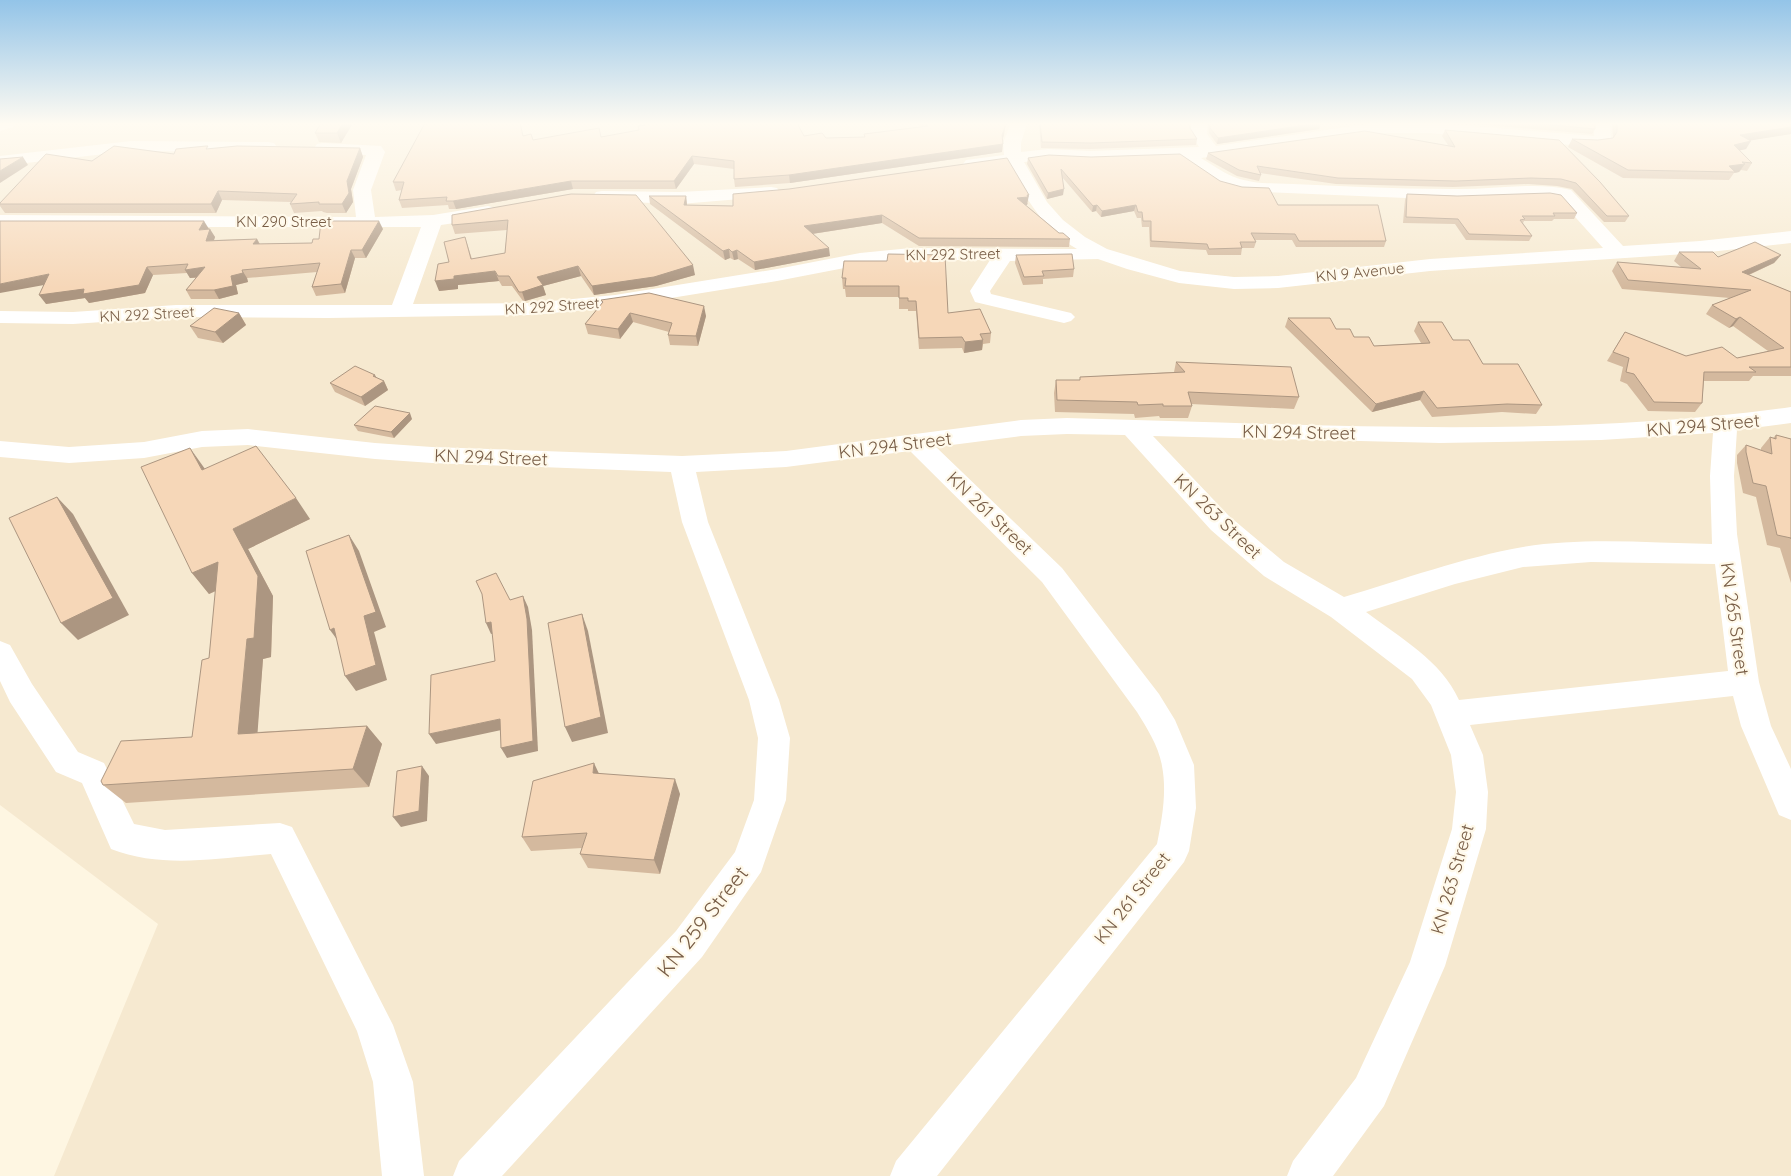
<svg xmlns="http://www.w3.org/2000/svg" width="1791" height="1176" font-family="Quicksand,sans-serif">
<style>
.residential{fill:#f6e9d0}
.lines{fill:none;stroke-linecap:round;stroke-linejoin:round}
.minor{fill:#fff;fill-rule:evenodd}
.wall{fill:#d4b99e}
.shaded-wall{fill:#ac9681}
.building{fill:#f6d7b8;stroke:#ac9681}
.labels{text-anchor:middle;dominant-baseline:central;stroke-width:4.5;stroke-linejoin:round;paint-order:stroke}
.far-street-label{font-size:15px;fill:#785d46;stroke:#fff9ea}
.street-label{font-size:18px;fill:#785d46;stroke:#fff9ea}
.near-street-label{font-size:21px;fill:#785d46;stroke:#fff9ea}
</style>
<rect width="100%" height="100%" fill="#fef6e2"/>
<path class="residential" d="M0,123H1791V1176H54L158,924L0,805Z"/>
<g class="lines">
<g class="minor">
<path d="M0,123H15L13,127L0,131Z"/>
<path d="M1011,123H1027L1021,143V152L1048,149L1090,151L1199,147L1191,134V123H1207V134L1216,146L1374,123H1435L1594,136V123H1610L1611,140L1608,144L1594,146L1537,143L1430,133H1377L1201,158C1225,173 1233,180 1262,183C1326,185 1389,189 1453,189C1492,190 1534,181 1571,190L1623,246L1700,241L1791,231V243L1700,253L1430,271L1278,288L1234,289L1179,283L1127,269L1098,259L1010,261L990,291L991,294L1071,313L1075,317L1071,321L1064,323L975,302L970,291L990,260H911L860,265L777,281L615,307L531,315L328,318L176,317L73,324L0,323V311L73,312L176,305H392L421,227H0V215L356,217L353,190L366,155L317,152L314,148L317,144L323,143L381,146L385,152L371,190L375,217L433,215L488,206L495,208L497,212L495,216L488,218L441,225L413,304L531,303L615,295L777,269L860,253L911,248L1077,249C1043,230 1026,197 1007,165L972,169L966,168L963,164L966,160L1004,155L1003,143ZM1179,158L1219,185L1240,191L1454,200L1547,197L1559,199L1603,248L1430,259L1278,276L1234,277L1180,271L1107,249L1085,237L1063,220L1047,202L1024,162L1048,159L1090,161Z"/>
<path d="M131,141L268,142L274,143L277,147L274,151L268,152L131,151L0,166V156Z"/>
<path d="M771,187L777,188L780,192L777,196L680,204L602,201L596,200L593,196L596,192L602,191L680,192Z"/>
<path d="M1791,407V423L1737,430L1734,476L1737,534L1759,682L1771,726L1791,769V820L1779,815L1741,726L1733,696L1470,725L1483,755L1488,792L1486,829L1445,966L1384,1106L1333,1176H1287L1293,1161L1356,1078L1410,962L1452,829L1456,792L1451,755L1431,705L1412,679L1331,617L1264,576L1211,530L1125,435L1067,434L1021,436L936,447L1062,568L1159,694L1175,720L1194,765L1196,808L1189,851L1184,862L937,1176H890L896,1161L1157,844C1162,819 1167,792 1162,766C1159,747 1147,728 1137,712L1042,582L910,451L786,467L696,472L708,522L779,700L790,738L786,800L761,872L702,957L502,1176H453L459,1161L676,931L735,852L754,800L758,738L749,700L682,522L671,472L432,463L375,459L248,445L202,447L144,458L69,463L0,457V441L69,447L144,442L202,431L248,429L375,443L432,447L682,456L786,451L1021,420L1067,418C1308,424 1552,440 1791,407ZM1713,433L1710,476L1712,544C1651,543 1583,537 1523,547C1465,557 1401,580 1344,597L1284,562L1229,516L1153,436L1440,443L1601,440ZM1591,562L1715,564L1728,671L1459,700C1441,660 1400,638 1366,612L1455,584L1523,567Z"/>
<path d="M0,641L10,645L32,684L78,752L104,763L134,824L165,830L280,823L292,827L393,1025L413,1082L424,1176H382L373,1082L357,1031L271,854C218,858 162,869 111,849L82,783L56,772L10,702L0,681Z"/>
</g>
</g>
<g class="wall">
<path d="M353,123L341,143L319,142L315,133Z"/>
<path d="M917,123H1005L1004,135L1002,140V152L790,183L735,187L734,179V169L694,164L676,189H573L456,209H449L448,205L402,208L399,200L402,190L396,191L393,182L523,136L533,140L601,137L804,136L826,138L864,137V134L921,127Z"/>
<path d="M1039,123H1190V128L1197,139L1196,145L1090,149L1041,148Z"/>
<path d="M1208,123H1321L1319,129L1217,144L1209,133Z"/>
<path d="M1462,123H1595V129L1592,134Z"/>
<path d="M1612,123H1791V134L1750,140L1746,149L1740,150L1752,163L1747,171L1741,170L1739,172L1734,173L1729,180L1623,178L1568,147L1572,139L1598,140L1613,138Z"/>
<path d="M1445,130L1559,140L1629,216L1625,222H1604L1572,189L1557,186L1528,184L1453,187L1336,184L1260,173L1261,175L1259,181L1237,176L1206,159L1208,153L1448,145L1442,136Z"/>
<path d="M360,148L363,157L351,189L353,202L346,213H327L323,212L322,211L294,213L290,204L291,202L222,200L216,213H5L0,206V203L92,161L174,154L210,149Z"/>
<path d="M1028,158L1220,181L1278,205L1386,241L1384,247H1296L1292,240H1255L1256,242L1254,248H1242L1241,255H1208L1206,250L1150,247L1149,227H1142L1141,218H1137L1134,211L1101,217L1096,211L1092,212L1062,177L1063,195L1047,199L1027,164Z"/>
<path d="M571,194L695,275L656,286L594,295L581,276L543,286L546,295L525,301H523L512,286H502L499,281L458,285V289L439,291L449,262L465,237L472,259L505,253L507,230L455,234L452,225Z"/>
<path d="M1407,194L1457,196L1577,213L1574,219H1554L1552,221H1524L1523,223L1532,236L1529,241L1466,240L1455,224L1403,223L1405,200Z"/>
<path d="M649,196H686L687,205L733,206L1028,203L1027,205H1026L1059,233L1070,239L1069,247L919,246L882,223L812,234L830,256L755,270L738,259L734,260L730,258L725,260L650,204Z"/>
<path d="M209,229L215,237L214,240L257,239L260,244L312,243L383,229L366,258H355L345,293L316,296L312,287L317,272L247,278L248,282L236,285L238,294L219,299H191L186,290L197,278H190L187,273L153,275L145,293L89,303L85,298L46,304L44,285Z"/>
<path d="M1679,252L1718,257L1781,255L1774,263L1749,275L1791,292V376H1753L1749,381H1704L1702,403L1695,412L1648,411L1627,384L1620,381L1623,367L1607,361L1625,332L1686,356L1737,358L1768,351L1733,326L1729,328L1706,314L1712,305L1730,298L1622,289L1612,271L1617,262L1681,267L1674,261Z"/>
<path d="M1016,255L1074,269L1073,277L1043,279V284L1023,285L1015,263Z"/>
<path d="M887,261L948,313L991,333L990,343L983,344L982,350L964,353L962,348L919,349L916,311H908V309H899V297H846L845,289H843L842,278Z"/>
<path d="M601,300L706,316L698,346L670,345L668,335L669,332L633,322L620,339L588,334L585,324L602,303Z"/>
<path d="M239,313L246,325L223,343L198,338L190,326Z"/>
<path d="M1288,318L1354,337L1374,346L1421,343L1414,331L1418,322L1453,340L1483,364L1542,405L1536,414L1502,412L1432,417L1420,400L1372,412L1285,327Z"/>
<path d="M1176,362L1299,397L1294,409L1191,404L1192,406L1188,418H1160L1159,416L1135,418L1134,414L1055,412L1054,393L1056,380H1080V377L1174,372Z"/>
<path d="M377,378L384,381L388,390L365,406L335,392L330,383Z"/>
<path d="M412,419L394,438L358,431L354,425Z"/>
<path d="M1776,435L1791,439V583L1780,548L1767,545L1756,497L1743,493L1737,463V455L1746,445L1761,450V448L1770,437L1773,438Z"/>
<path d="M205,469L310,519L248,549L273,596L271,657L263,659L257,732L367,726L382,744L369,787L126,803L103,785L192,737L209,658L216,591L209,594L192,573Z"/>
<path d="M599,773L680,794L660,874L588,868L580,854L582,848L531,851L522,837Z"/>
</g>
<g class="shaded-wall">
<path d="M343,123H353L341,143L337,133Z"/>
<path d="M1321,123L1319,129L1217,144L1218,138Z"/>
<path d="M1005,127L1004,135L1001,143L1002,135Z"/>
<path d="M1791,127V134L1735,143L1740,135Z"/>
<path d="M1751,141L1746,149L1729,153L1734,145Z"/>
<path d="M1003,144L1002,152L790,183L789,175Z"/>
<path d="M360,148L363,157L351,189L353,202L346,213L342,204L347,181Z"/>
<path d="M692,156L694,164L676,189L674,181Z"/>
<path d="M23,157L28,165L0,183V171Z"/>
<path d="M1745,164L1739,172L1734,173L1735,172L1729,166Z"/>
<path d="M571,181L573,189L456,209L453,201Z"/>
<path d="M1064,189L1063,195L1047,199L1048,193Z"/>
<path d="M218,191L222,200L216,213L211,204Z"/>
<path d="M1029,195L1027,205L1016,207L1017,198Z"/>
<path d="M686,196L687,205L685,214L684,205Z"/>
<path d="M1097,205L1096,211L1092,212L1093,206Z"/>
<path d="M1136,205L1134,211L1101,217L1102,211Z"/>
<path d="M882,215V223L805,235L804,226Z"/>
<path d="M204,221L209,229L199,230Z"/>
<path d="M379,221L383,229L366,258L362,250Z"/>
<path d="M210,229L215,237L211,249L206,241Z"/>
<path d="M257,239L261,247L253,244Z"/>
<path d="M829,248L830,256L755,270L754,262Z"/>
<path d="M729,249L730,258L725,260L723,251Z"/>
<path d="M351,250L355,258L345,293L341,284Z"/>
<path d="M737,250L738,259L734,260L732,252Z"/>
<path d="M1781,255L1774,263L1735,281L1742,272Z"/>
<path d="M693,265L695,275L656,286L594,295L592,286Z"/>
<path d="M578,266L581,276L543,286L546,295L525,301L522,292L537,277Z"/>
<path d="M147,267L153,275L145,293L89,303L85,298L46,304L39,295Z"/>
<path d="M205,267L210,276L190,278L185,270Z"/>
<path d="M242,270L247,278L248,282L236,285L238,294L219,299L214,290L231,276Z"/>
<path d="M495,271L499,281L458,285V289L439,291L435,281L454,276Z"/>
<path d="M49,274L55,283L0,293V284Z"/>
<path d="M704,306L706,316L698,346L696,336Z"/>
<path d="M239,313L246,325L223,343L215,332Z"/>
<path d="M630,313L633,322L620,339L618,329Z"/>
<path d="M1740,317L1733,326L1729,328L1736,319Z"/>
<path d="M983,340L982,350L964,353L965,342Z"/>
<path d="M375,375L380,384L384,381L388,390L365,406L361,397L373,376Z"/>
<path d="M1424,391L1420,400L1372,412L1376,404Z"/>
<path d="M410,413L412,419L394,438L391,432Z"/>
<path d="M190,448L205,469L202,470Z"/>
<path d="M57,497L73,514L129,615L78,640L61,623Z"/>
<path d="M296,498L310,519L248,549L273,596L271,657L263,659L256,753L238,734L247,639L233,529Z"/>
<path d="M349,535L359,551L386,627L374,632L387,680L356,691L345,676L364,616Z"/>
<path d="M218,562L234,582L209,594L192,573Z"/>
<path d="M523,596L528,607L532,630L538,751L507,758L501,748Z"/>
<path d="M582,614L588,631L608,733L572,742L565,727Z"/>
<path d="M491,622L496,633L491,634L486,623Z"/>
<path d="M334,628L341,645L330,630Z"/>
<path d="M500,719L506,729L436,744L429,734Z"/>
<path d="M367,726L382,744L369,787L353,769Z"/>
<path d="M594,763L601,778L593,773Z"/>
<path d="M422,766L429,776L427,821L401,827L393,817Z"/>
<path d="M675,779L680,794L660,874L654,860Z"/>
</g>
<g class="building">
<path d="M321,123H343L337,133H315Z"/>
<path d="M425,123H485V124L490,123H520L523,136L531,134L533,140L599,128L601,137L639,130L638,126L645,125V123H797L804,136L822,133L826,138L865,137L864,134L928,126L926,123H1005V127L1002,135L1003,144L789,175L734,179V161L692,156L674,181H571L453,201H446L447,197L399,200L404,182H393Z"/>
<path d="M1040,123H1190V128L1197,139L1091,143L1042,142Z"/>
<path d="M1210,123H1320L1218,138L1210,128Z"/>
<path d="M1531,123H1595V129Z"/>
<path d="M1617,123H1791V127L1740,135L1751,141L1734,145L1752,163L1742,162L1745,164L1729,166L1735,172L1628,170L1572,139L1598,140L1613,138L1617,132Z"/>
<path d="M1445,130L1559,140L1600,182L1629,216H1607L1576,183L1561,179L1531,178L1456,181L1338,178L1257,166L1261,175L1239,170L1208,153L1365,131L1455,147Z"/>
<path d="M114,146L174,154L176,149L206,146H208L206,149L237,146L360,148L347,181L349,193L342,204H319V202L290,204L297,194L218,191L211,204H0V203L46,154L92,161Z"/>
<path d="M1180,154L1220,181L1242,187L1269,188L1278,205H1378L1386,241H1299L1295,234L1251,233L1256,242H1240L1242,248L1209,249L1207,244L1151,241V221H1143L1142,212H1138L1136,205L1102,211L1097,205L1093,206L1061,169L1064,189L1048,193L1028,158L1049,155L1091,157Z"/>
<path d="M23,157L0,171V159Z"/>
<path d="M1007,158L1029,195H1027L1028,197L1017,198L1059,233H1063L1070,239L919,238L882,215L804,226L829,248L754,262L737,250L732,252L729,249L723,251L649,196H686L684,205L733,206V194L789,189Z"/>
<path d="M1550,193L1561,195L1577,213H1553L1555,216H1522L1525,219L1520,220L1532,236L1469,234L1458,219L1406,217L1407,194L1457,196Z"/>
<path d="M571,194L636,195L693,265L654,277L592,286L578,266L537,277L543,285L522,292H519L509,276H498L495,271L454,276V279L435,281L438,264L449,262L444,242L465,237L471,259L505,253L508,220L452,225V215Z"/>
<path d="M0,221H204L199,230L210,229L206,241L257,239L253,244L312,243L313,239H319L321,221H379L362,250H351L341,284L312,287L320,263L242,270L243,273L231,276L233,286L214,290H186L205,267L185,270L188,264L147,267L139,285L83,294L84,289L39,295L49,274L0,284Z"/>
<path d="M1755,242L1781,255L1742,272L1791,292V367H1749L1756,372H1704L1702,403L1654,402L1634,374L1626,372L1629,358L1613,352L1625,332L1686,356L1722,347L1737,358L1784,348L1740,317L1736,319L1712,305L1751,290L1628,280L1617,262L1701,269L1679,252H1713L1718,257Z"/>
<path d="M888,254L945,255L948,313L980,309L991,333L980,334L983,340L965,342L962,337L919,338L916,301H908V298H899V286H845L846,278H842L844,261H887Z"/>
<path d="M1072,254L1074,269L1042,271L1044,276L1024,277L1016,255Z"/>
<path d="M649,293L704,306L696,336L668,335L672,323L630,313L618,329L585,324L603,302L601,300Z"/>
<path d="M214,308L239,313L215,332L190,326Z"/>
<path d="M1288,318H1330L1336,329H1350L1354,337H1369L1374,346L1430,343L1418,322H1442L1453,340H1469L1483,364H1518L1542,405L1507,404L1437,408L1424,391L1376,404Z"/>
<path d="M1176,362L1291,367L1299,397L1188,392L1192,406H1163V404L1138,405L1137,402L1057,400L1056,380H1080V377L1185,372Z"/>
<path d="M355,366L375,375L373,376L384,381L361,397L330,383Z"/>
<path d="M375,406L410,413L391,432L354,425Z"/>
<path d="M1776,435L1791,439V539V538L1777,535L1766,486L1753,483L1746,452V445L1772,454L1770,437L1776,439Z"/>
<path d="M256,446L296,498L233,529L258,576L254,638L247,639L238,734L367,726L353,769L103,785L101,781L121,741L192,737L202,660L209,658L218,562L192,573L141,467L190,448L202,470Z"/>
<path d="M57,497L113,598L61,623L9,518Z"/>
<path d="M349,535L376,612L364,616L376,665L345,676L334,628L330,630L306,551Z"/>
<path d="M496,573L510,600L523,596L527,619L533,741L501,748L500,719L429,734L431,675L495,661L491,622L486,623L482,594L476,581Z"/>
<path d="M582,614L601,717L565,727L548,623Z"/>
<path d="M594,763L593,773L675,779L654,860L580,854L587,833L522,837L533,781Z"/>
<path d="M422,766L419,811L393,817L397,771Z"/>
</g>
<linearGradient id="sky" x2="0" y2="1"><stop stop-color="#93c4e8"/><stop offset="0.43" stop-color="#fffbf2"/><stop offset="1" stop-color="#fffbf2" stop-opacity="0"/></linearGradient>
<rect width="1791" height="288" fill="url(#sky)"/>
<g class="labels">
<g class="far-street-label">
<text x="284" y="221">KN 290 Street</text>
<text transform="translate(953 254) rotate(-1)">KN 292 Street</text>
<text transform="translate(1360 272) rotate(-6)">KN 9 Avenue</text>
<text transform="translate(552 306) rotate(-4)">KN 292 Street</text>
<text transform="translate(147 314) rotate(-3)">KN 292 Street</text>
</g>
<g class="street-label">
<text transform="translate(1703 425) rotate(-5)">KN 294 Street</text>
<text transform="translate(1299 432) rotate(1)">KN 294 Street</text>
<text transform="translate(895 445) rotate(-7)">KN 294 Street</text>
<text transform="translate(491 457) rotate(2)">KN 294 Street</text>
<text transform="translate(990 513) rotate(44)">KN 261 Street</text>
<text transform="translate(1218 516) rotate(44)">KN 263 Street</text>
<text transform="translate(1735 619) rotate(82)">KN 265 Street</text>
<text transform="translate(1452 879) rotate(-74)">KN 263 Street</text>
<text transform="translate(1132 898) rotate(-52)">KN 261 Street</text>
</g>
<g class="near-street-label">
<text transform="translate(702 921) rotate(-52)">KN 259 Street</text>
</g>
</g>
</svg>
